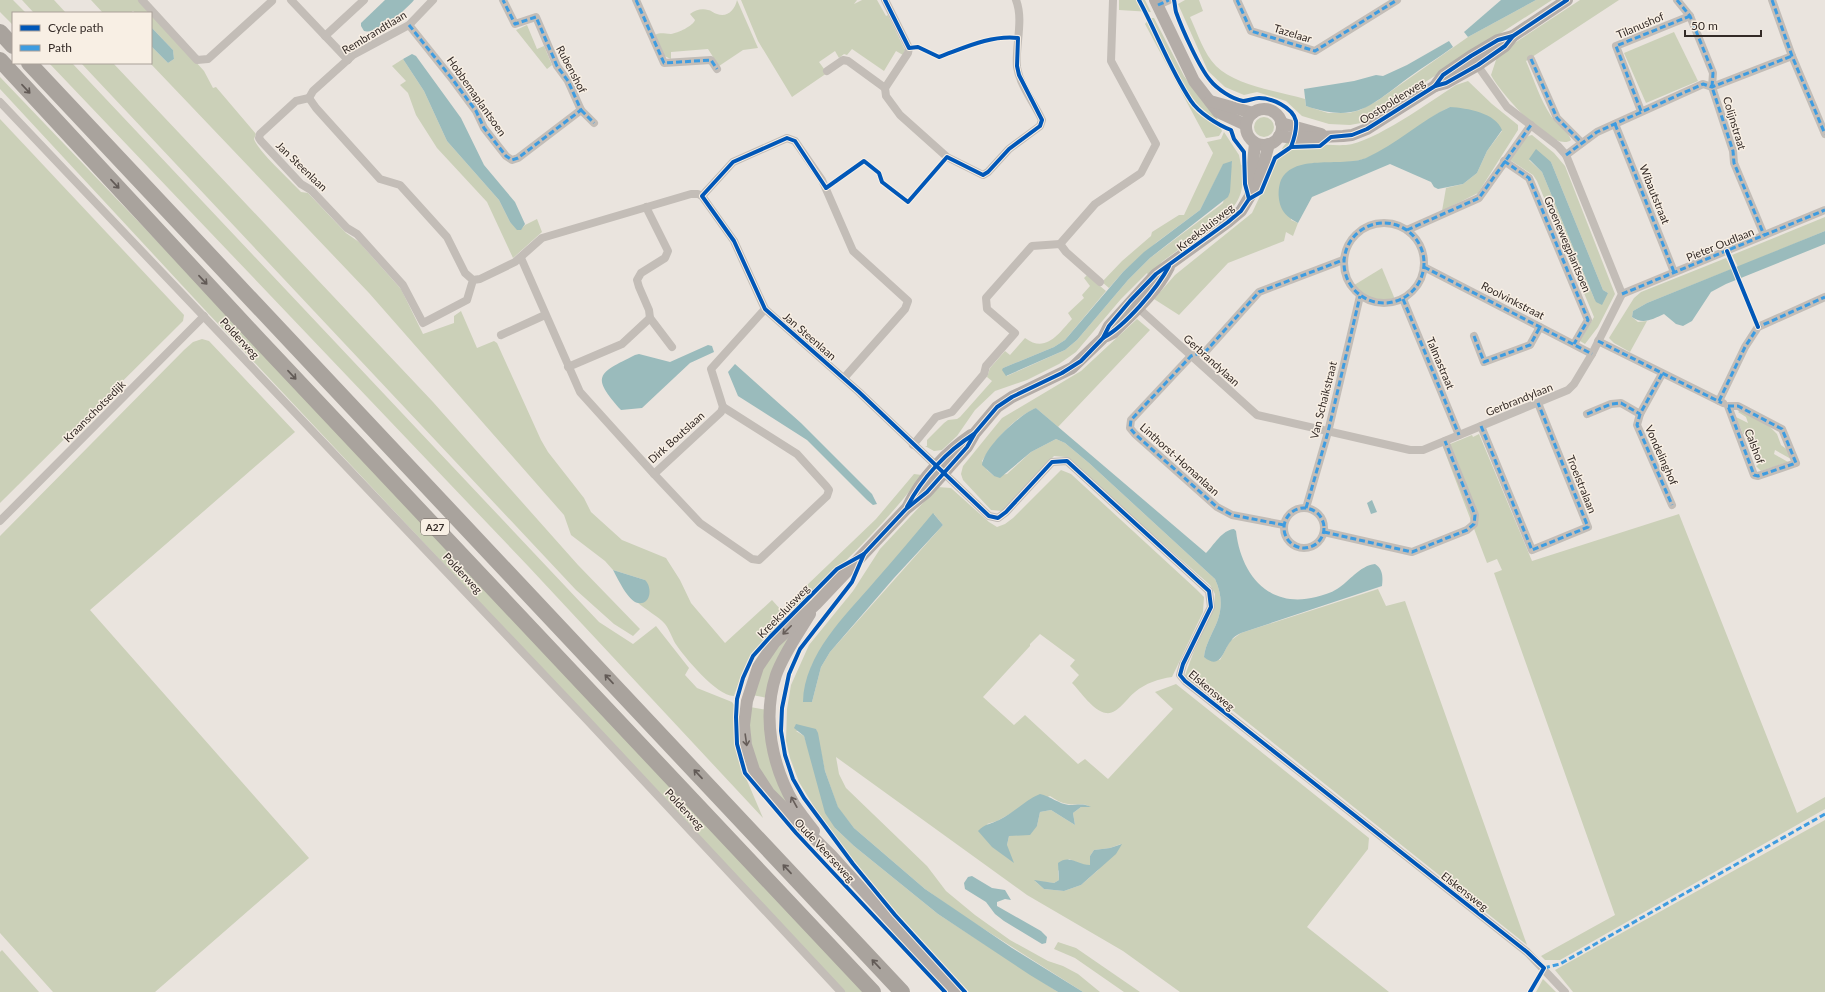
<svg xmlns="http://www.w3.org/2000/svg" width="1825" height="992" font-family="Lato,sans-serif">
<style>
.green{fill:#cbd0b8;fill-rule:evenodd}
.water{fill:#9abbbc}
.lines{fill:none;stroke-linecap:round;stroke-linejoin:round}
.street{stroke:#c3bdb7;stroke-width:8}
.secondary{stroke:#b4ada8;stroke-width:12}
.highway{stroke:#a9a39d;stroke-width:16}
.quiet{stroke:#3e9ce0;stroke-width:3;stroke-dasharray:6 3;stroke-linecap:butt}
.cycleway-casing{stroke:#f8efe4;stroke-width:6}
.cycleway{stroke:#0057b8;stroke-width:4}
.oneway{stroke:#625a56}
.oneway2{stroke:#675e5a}
.labels{text-anchor:middle;dominant-baseline:central;stroke-width:3;stroke-linejoin:round;paint-order:stroke}
.shield{fill:#f8efe4;stroke:#6e655f;stroke-width:1}
.shield-label{font-size:10px;font-weight:bold;fill:#332a26}
.street-label{font-size:11px;fill:#332a26;stroke:#f8efe4}
</style>
<rect width="100%" height="100%" fill="#eae4de"/>
<g class="green">
<path d="M0,0H13L26,13H13V25L0,12Z"/>
<path d="M22,0H54L66,13H34Z"/>
<path d="M91,0H140L204,71L213,88L216,87L256,134L254,139C258,151 290,180 301,192L308,193L346,233L359,242L401,289L423,334L454,323V316L461,311L477,348L494,341L497,343L541,440L548,452L584,498L591,512L622,540L666,558L680,580L691,603L725,643L772,600L781,610L876,519L914,474L922,475C884,526 837,570 791,613L781,611L786,617L753,654L741,676L734,696C718,697 684,657 675,643C672,637 669,629 665,624C658,616 646,610 638,603L643,602L645,580L613,570L605,561L571,535L564,515L369,293L150,63L151,46L168,63L174,59L173,50L151,27V13H136L133,11L130,13H103Z"/>
<path d="M737,0L758,48L743,50L719,66L708,49L671,52V59L664,56L655,35C661,32 664,34 671,34C678,33 693,26 695,20L690,14C695,10 702,8 708,10C711,10 713,13 717,14C727,18 735,10 737,0Z"/>
<path d="M741,0H857L854,4L862,0H877L886,16L888,15L905,50L903,55L896,51L884,71L852,49L847,55L844,54L839,58L835,51L819,62L827,73L792,97L758,41Z"/>
<path d="M1119,0H1145L1151,12L1119,10Z"/>
<path d="M1185,0H1199L1203,11L1190,17C1197,32 1204,54 1216,66C1236,86 1278,91 1305,99L1306,106L1328,113H1349L1360,110L1377,101L1468,37L1536,0H1552L1376,114L1361,123L1350,125L1329,124L1302,116L1286,101L1257,92L1244,95L1225,87L1208,71L1178,4Z"/>
<path d="M1580,0H1619L1526,61C1534,80 1540,99 1551,116C1557,124 1568,130 1571,140C1553,154 1499,91 1491,75L1497,57L1513,44Z"/>
<path d="M1150,18H1154L1184,76L1203,102L1215,113L1222,131L1219,136L1206,138L1145,24Z"/>
<path d="M527,25L537,49L544,46L552,65L547,69L516,30Z"/>
<path d="M1674,32L1698,81L1646,103L1624,53Z"/>
<path d="M403,59L424,91L447,141L499,200L510,222L520,230L525,225L537,219L542,232L513,258L487,202L437,148L416,115L408,93L400,85L406,81L392,66Z"/>
<path d="M49,63H72L599,622L633,644L656,626L689,668L685,675L697,688L732,702L734,705V740L743,771L763,818L528,566Z"/>
<path d="M81,63H113L433,402L578,565L640,629L633,636L614,624L576,590Z"/>
<path d="M0,77L336,428L863,992H839L570,704L442,562L205,310L0,89Z"/>
<path d="M1468,81L1492,104L1518,125V130L1478,193L1442,211L1446,188L1463,184L1477,173L1487,151L1502,131L1450,107C1420,121 1396,149 1364,159C1347,164 1329,163 1312,163L1291,220L1298,223L1293,236L1286,232L1284,241L1228,263L1179,315L1154,299L1175,275L1252,213L1283,147L1287,142C1306,142 1327,146 1346,145C1373,143 1431,101 1456,85Z"/>
<circle cx="1264" cy="127" r="10"/>
<path d="M0,119L184,315L183,321L0,503Z"/>
<path d="M1224,132L1239,155L1241,165H1243C1243,189 1243,198 1226,215L1163,261L1148,275L1147,273L1121,299L1076,352L1059,364L1027,380L995,391L975,410L957,436L942,450L934,451L925,446H927V440L944,423L948,420L957,419L960,417L992,381L987,377L990,368L1005,351L1010,355L1025,338C1046,354 1059,333 1072,319L1068,313L1084,298L1082,295L1090,286L1084,278L1087,275L1106,291L1065,340L1054,347L1003,368L1007,376L1065,350L1077,340L1128,280L1150,258L1223,203L1232,162L1223,165L1200,210L1157,242L1123,272L1109,288L1102,282L1122,261L1151,236L1152,232L1179,215H1184L1213,153L1207,142L1221,139Z"/>
<path d="M1532,135L1554,153L1565,166L1615,294L1598,327L1585,344L1580,341L1594,317L1537,181L1533,175L1510,160C1515,152 1521,137 1532,135ZM1529,160L1551,162L1603,290L1608,293L1594,298L1542,172Z"/>
<path d="M1825,217V231L1738,267L1732,255Z"/>
<path d="M1726,258L1732,269L1647,303L1633,311L1632,317L1638,322L1647,321L1630,352L1614,343L1609,338L1634,298L1641,292Z"/>
<path d="M1382,268L1394,297L1393,303C1375,305 1363,300 1351,287Z"/>
<path d="M1137,319L1150,330L1058,427L1036,408C1011,420 997,438 982,461L987,470L994,476L1007,474L1031,452L1056,439L1065,443L1089,463L1215,579C1224,599 1222,614 1212,633C1208,642 1205,648 1204,657L1220,660L1230,641L1241,633L1378,589L1386,606L1405,601L1527,945L1232,710L1184,678L1194,651L1214,608L1215,594L1210,585L1065,457L1054,456L1002,511L991,510L963,480L961,474L963,466L1002,418L1081,371Z"/>
<path d="M202,339L209,341L295,432L90,610L309,858L155,992H53L0,933V536L184,350L193,342Z"/>
<path d="M1741,410L1769,426L1777,434L1781,445L1789,451L1791,459L1775,450L1774,454L1788,462L1761,471L1756,466L1758,465L1746,435L1743,434L1736,417L1748,423L1746,417L1738,412Z"/>
<path d="M1479,434L1532,561L1679,514L1797,813L1825,797V809L1560,960H1545L1541,956L1615,915L1494,573L1502,570L1497,559L1487,563L1443,447L1472,435L1473,437Z"/>
<path d="M1061,470L1071,474L1196,589L1204,597L1203,612L1172,677C1158,679 1146,683 1135,692C1127,698 1117,715 1106,713C1093,711 1081,692 1072,683L1079,675L1070,666L1075,660L1040,634L1030,644V646L983,697L1014,725L1025,715L1078,764L1085,759L1108,779L1173,709L1155,692L1176,684L1369,838L1368,849L1307,927L1389,992H1180L1123,951L1027,895L836,757L839,774L846,788L927,866L946,891L975,915L1010,940L1048,961L1063,966L1078,974L1100,992H1083L965,917L925,889L854,828L838,808L825,771L816,729L796,731L804,736L835,828L854,846L938,914L1058,992H969L899,918L828,830L799,782L790,758L786,741L787,709L791,685L809,645L853,591L880,549L938,487L951,488L989,522L997,527L1005,524L1013,518ZM934,514L943,525L830,652L821,667L812,702L811,667L832,632ZM1050,796C1056,800 1061,803 1068,804C1077,806 1082,802 1090,807H1081L1073,813L1075,825L1051,810L1040,812L1037,826L1009,836L1007,845L987,824L997,821L1015,811ZM1121,844L1097,871L1081,885L1064,891L1044,889L1035,881L1054,883L1059,880L1058,871L1069,859L1083,865H1090V856L1094,850L1110,848Z"/>
<path d="M794,629L768,698L752,695L766,661Z"/>
<path d="M750,707L767,710L797,815C760,778 748,762 750,707Z"/>
<path d="M1825,820V992H1573L1555,970Z"/>
<path d="M1058,942L1076,948L1140,992H1124L1075,958L1054,949Z"/>
<path d="M2,950L39,992H0V952Z"/>
<path d="M1543,979L1556,992H1536Z"/>
</g>
<g class="water">
<path d="M385,0H414C406,10 376,35 364,31L361,26V23Z"/>
<path d="M1501,0H1536L1468,37L1464,32Z"/>
<path d="M151,27L173,50L174,59L168,63L151,46Z"/>
<path d="M1449,41L1453,47C1438,58 1423,67 1408,78C1369,107 1356,123 1306,106L1304,89L1354,81L1376,75L1383,76L1407,65Z"/>
<path d="M412,54L416,56L461,118L484,165L515,202L525,224L521,230H517L510,222L499,200L447,141L424,91L403,59Z"/>
<path d="M1450,107C1467,108 1496,113 1502,130L1487,151L1477,173L1463,184L1438,189L1434,187L1431,182L1390,164L1312,197L1298,223C1291,219 1284,215 1281,207C1278,199 1278,190 1280,183C1290,152 1342,168 1366,158C1397,144 1421,120 1450,107Z"/>
<path d="M1536,149L1551,162L1603,290L1608,293L1602,305L1596,302L1594,298L1542,172L1529,159Z"/>
<path d="M1232,161L1230,192L1228,197L1150,258L1128,280L1077,340L1065,350L1006,376L1002,370L1003,368L1054,347L1065,340L1123,272L1144,252L1200,210L1223,164Z"/>
<path d="M1825,231V244L1726,284L1711,292L1692,321L1683,326L1676,324L1664,314C1653,319 1643,325 1632,317L1633,311L1647,303Z"/>
<path d="M708,345L712,346L714,352L690,363L642,408L621,410C591,376 597,374 635,355L639,354L670,362Z"/>
<path d="M735,364L801,423L872,494L877,504L873,505L867,500L807,440L738,396L728,372Z"/>
<path d="M1036,408L1206,553C1214,545 1222,530 1234,529L1236,531C1241,575 1269,609 1316,597C1323,595 1331,593 1337,589C1350,581 1359,566 1375,564C1383,569 1383,577 1382,586L1241,633C1237,635 1233,637 1231,641C1223,650 1221,671 1204,657C1205,648 1208,642 1212,633C1222,614 1224,599 1215,579L1089,463L1065,443L1056,439L1031,452L1000,478L994,476L982,465C984,447 1020,414 1036,408Z"/>
<path d="M1372,500L1377,512L1371,514L1367,503Z"/>
<path d="M933,513L943,525L894,578L830,652L821,667L812,702H803C804,654 846,615 875,581C895,558 914,536 933,513Z"/>
<path d="M613,570L645,580C652,586 652,605 638,603C628,601 618,579 613,570Z"/>
<path d="M796,724L816,729L818,733L825,771L838,807L854,828L925,889L1012,948L1083,992H1058L1030,975L938,914L854,846L835,828L825,813L804,736L794,728Z"/>
<path d="M1040,794C1050,796 1059,804 1069,805C1078,805 1083,803 1091,807H1081L1073,813L1075,825L1051,810L1040,812L1037,826L1030,835L1009,836L1007,845L1014,863L992,847L978,831C984,824 991,824 999,820C1014,813 1025,800 1040,794Z"/>
<path d="M1122,844L1116,854L1081,885L1064,891L1044,889L1034,880L1054,883L1059,880L1058,863C1069,854 1078,865 1090,865V856L1094,850L1110,848Z"/>
<path d="M972,876L992,888L1005,890L1011,900L1005,899L997,902V906L1041,931L1047,937L1046,943L1042,944L1004,921L995,914L986,902L965,889L964,883L968,877Z"/>
</g>
<g class="lines">
<g class="street">
<path d="M142,0L197,60L208,59L272,1"/>
<path d="M291,0L348,60"/>
<path d="M636,0L664,63L711,60L717,69"/>
<path d="M885,0L909,48L908,53L885,88L886,96L900,115L947,157L983,175L988,172L1009,149L1040,126L1042,120C1035,104 1020,86 1017,67C1015,46 1024,20 1016,0"/>
<path d="M1237,0L1251,31L1315,51L1397,0"/>
<path d="M1677,0L1690,16L1713,73L1712,87L1733,151L1734,163L1764,235"/>
<path d="M1772,0L1792,56L1825,134"/>
<path d="M1158,5L1169,0"/>
<path d="M409,25L453,80L476,111L484,128L506,156L512,160L518,158L581,110L568,81L557,66L536,17L515,24L503,0"/>
<path d="M325,36L364,0"/>
<path d="M1531,59L1557,118L1582,143"/>
<path d="M827,71L843,60L848,61L885,88"/>
<path d="M309,98L313,91L353,55L409,25L433,0"/>
<path d="M0,102L586,719L841,992"/>
<path d="M581,110L594,123"/>
<path d="M1641,111L1616,46L1690,16"/>
<path d="M1615,124L1674,272"/>
<path d="M1566,155L1597,132L1703,84L1712,87L1792,56"/>
<path d="M1504,161L1529,178L1588,320L1574,344"/>
<path d="M702,196L733,162L787,138L795,141L822,180L853,251L908,301L905,309L844,378"/>
<path d="M646,207L668,251L665,258L641,273L637,280L639,287L649,310L650,318L672,347"/>
<circle cx="1384" cy="263" r="40"/>
<path d="M1407,230L1479,198L1531,125"/>
<path d="M1060,244L1095,204L1141,173L1156,144L1111,61L1113,0"/>
<path d="M521,258L580,392L654,474L721,412L723,407L711,369L765,309"/>
<path d="M1424,267L1592,354"/>
<path d="M473,280L465,273L447,237L400,185L380,179L316,108L309,98L296,101L260,134L259,138L261,141L301,184L311,190L347,228L357,234L403,285L423,323L467,300L473,280L480,279L515,262L542,238L691,194H698L702,196L734,241L765,309L859,392L989,516L998,518L1006,512L1052,462L1067,461L1209,591L1211,607L1183,664L1180,675L1185,681L1527,952L1565,992"/>
<path d="M1622,294L1825,210"/>
<path d="M1403,299L1459,435"/>
<path d="M1135,305L1257,415L1410,450H1423L1568,390L1574,384L1592,354L1622,294L1566,155L1558,146L1507,107L1475,62"/>
<path d="M501,335L545,315"/>
<path d="M1474,336L1484,362L1530,345L1540,327"/>
<path d="M1598,341L1723,403"/>
<path d="M568,367L622,344L650,318"/>
<path d="M1662,374L1640,414L1637,425L1672,505"/>
<path d="M1719,401L1745,347L1758,327L1825,297"/>
<path d="M1728,406H1738L1782,429L1796,463L1758,476L1754,475Z"/>
<path d="M1587,414L1611,404L1621,403L1640,414"/>
<path d="M1481,426L1532,550L1588,527L1538,403"/>
<path d="M913,445L936,417L952,412L984,374L986,366L1015,333L987,309L986,298L1032,246L1060,244L1066,252L1100,282"/>
<path d="M654,474L700,523L752,559L759,560L827,496L829,490L826,486L797,454L723,407"/>
<circle cx="1304" cy="528" r="20"/>
<path d="M1306,508L1328,432L1360,296"/>
<path d="M0,521L204,316"/>
<path d="M1284,525L1232,515L1217,507L1135,434L1130,428L1131,420L1191,356L1206,351L1259,292L1343,260"/>
<path d="M1324,532L1412,552L1467,530L1474,524L1475,515L1445,441"/>
</g>
<g class="secondary">
<path d="M1155,0L1194,81L1218,112L1246,125"/>
<path d="M1435,86L1446,83L1478,65L1505,46L1513,36L1567,0"/>
<path d="M1210,101L1253,113"/>
<circle cx="1264" cy="127" r="18"/>
<path d="M1281,123L1321,134"/>
<path d="M1279,136L1294,138L1343,136L1352,135L1367,129L1435,86L1443,75L1471,56L1498,40L1513,36"/>
<path d="M1250,193L1255,143"/>
<path d="M1107,336L1113,333C1133,313 1156,293 1169,267"/>
<path d="M908,506C921,479 946,452 971,435"/>
<path d="M810,614C798,634 784,653 776,675C762,718 772,766 794,804C800,813 807,822 814,831"/>
<path d="M955,992L832,856L769,793L754,770L746,745L744,725L747,701L758,667L775,642L816,604L906,509L927,492L967,447L975,433L997,407L1012,397L1072,368L1103,338L1109,326L1156,274L1228,222L1241,211L1259,181L1269,144"/>
</g>
<g class="highway">
<path d="M0,32L13,46"/>
<path d="M0,60L260,341L873,992"/>
<path d="M29,63L902,992"/>
</g>
<g class="quiet">
<path d="M636,0L664,63L711,60L717,69"/>
<path d="M1237,0L1251,31L1315,51L1397,0"/>
<path d="M1677,0L1690,16L1713,73L1712,87L1733,151L1734,163L1764,235"/>
<path d="M1772,0L1792,56L1825,134"/>
<path d="M1158,5L1169,0"/>
<path d="M409,25L453,80L476,111L484,128L506,156L512,160L518,158L581,110L568,81L557,66L536,17L515,24L503,0"/>
<path d="M1531,59L1557,118L1582,143"/>
<path d="M581,110L594,123"/>
<path d="M1641,111L1616,46L1690,16"/>
<path d="M1615,124L1674,272"/>
<path d="M1566,155L1597,132L1703,84L1712,87L1792,56"/>
<path d="M1504,161L1529,178L1588,320L1574,344"/>
<circle cx="1384" cy="263" r="40"/>
<path d="M1407,230L1479,198L1531,125"/>
<path d="M1424,267L1592,354"/>
<path d="M1622,294L1825,210"/>
<path d="M1403,299L1459,435"/>
<path d="M1474,336L1484,362L1530,345L1540,327"/>
<path d="M1598,341L1722,403"/>
<path d="M1662,374L1640,414L1637,425L1672,505"/>
<path d="M1719,401L1745,347L1758,327L1825,297"/>
<path d="M1728,406H1738L1782,429L1796,463L1758,476L1754,475Z"/>
<path d="M1587,414L1611,404L1621,403L1640,414"/>
<path d="M1481,426L1532,550L1588,527L1538,403"/>
<circle cx="1304" cy="528" r="20"/>
<path d="M1306,508L1328,432L1360,296"/>
<path d="M1284,525L1232,515L1217,507L1135,434L1130,428L1131,420L1191,356L1206,351L1259,292L1343,260"/>
<path d="M1324,532L1412,552L1467,530L1474,524L1475,515L1445,441"/>
<path d="M1544,968L1560,964L1825,814"/>
</g>
<defs>
<g id="cycleway">
<path d="M885,0L909,48L918,47L939,57C964,48 990,35 1018,38L1017,66L1019,75L1042,120L1040,126L1009,149L988,172L983,175L947,157L908,202L882,182L879,173L864,161L826,188L795,141L787,138L733,162L702,196L734,241L765,309L859,392L989,516L998,518L1006,512L1052,462L1067,461L1209,591L1211,607L1183,664L1180,675L1185,681L1527,952L1544,968L1530,992"/>
<path d="M1139,0C1157,33 1170,70 1191,101C1199,113 1218,125 1231,130L1234,139L1244,152L1245,184L1249,199"/>
<path d="M1435,86L1446,83L1478,65L1505,46L1513,36L1567,0"/>
<path d="M1291,147L1320,146L1331,137L1352,135L1367,129L1435,86L1443,75L1471,56L1498,40L1513,36"/>
<path d="M1727,251L1758,327"/>
<path d="M1103,338C1125,326 1157,289 1169,266"/>
<path d="M907,507C922,478 947,451 974,434"/>
<path d="M864,554L837,569L770,637L753,656L743,678L737,699L736,717L737,744L745,773L796,833L945,992"/>
<path d="M965,992L895,915L853,864L804,798L793,779L785,755L781,731L782,708L789,674L800,649L852,582L864,554L906,509L927,492L967,447L975,433L997,407L1012,397L1062,373L1081,361L1103,338L1109,326L1130,301L1156,274L1228,222L1241,211L1249,199L1261,192L1275,158L1291,147C1294,139 1297,130 1296,121C1293,107 1271,98 1259,98C1254,98 1248,101 1243,101C1232,99 1217,89 1210,80C1199,67 1182,29 1176,12C1175,8 1175,4 1174,0"/>
</g>
</defs>
<use href="#cycleway" class="cycleway-casing"/>
<use href="#cycleway" class="cycleway"/>
</g>
<defs><path id="oneway-shaft" d="M-6 0H5M1.5-3L5.5 0L1.5 3" fill="none" stroke-width="1.6" stroke-linecap="round" stroke-linejoin="round"/></defs>
<g class="oneway">
<use href="#oneway-shaft" transform="translate(26 89) rotate(47)"/>
<use href="#oneway-shaft" transform="translate(115 184) rotate(47)"/>
<use href="#oneway-shaft" transform="translate(203 280) rotate(47)"/>
<use href="#oneway-shaft" transform="translate(292 375) rotate(47)"/>
<use href="#oneway-shaft" transform="translate(609 679) rotate(-133)"/>
<use href="#oneway-shaft" transform="translate(698 774) rotate(-133)"/>
<use href="#oneway-shaft" transform="translate(787 869) rotate(-133)"/>
<use href="#oneway-shaft" transform="translate(876 964) rotate(-133)"/>
</g>
<g class="oneway2">
<use href="#oneway-shaft" transform="translate(787 630) rotate(135)"/>
<use href="#oneway-shaft" transform="translate(746 740) rotate(82)"/>
<use href="#oneway-shaft" transform="translate(794 802) rotate(-119)"/>
</g>
<g class="labels">
<rect class="shield" x="421" y="519" width="28" height="16" rx="3"/>
<g class="shield-label">
<text x="435" y="527">A27</text>
</g>
<g class="street-label">
<text transform="translate(1640 25) rotate(-23)">Tilanushof</text>
<text transform="translate(374 32) rotate(-31)">Rembrandtlaan</text>
<text transform="translate(1293 33) rotate(17)">Tazelaar</text>
<text transform="translate(572 69) rotate(62)">Rubenshof</text>
<text transform="translate(477 96) rotate(55)">Hobbemaplantsoen</text>
<text transform="translate(1392 101) rotate(-32)">Oostpolderweg</text>
<text transform="translate(1735 123) rotate(73)">Colijnstraat</text>
<text transform="translate(302 166) rotate(44)">Jan Steenlaan</text>
<text transform="translate(1655 194) rotate(68)">Wibautstraat</text>
<text transform="translate(1205 227) rotate(-38)">Kreeksluisweg</text>
<text transform="translate(1568 244) rotate(67)">Groenewegplantsoen</text>
<text transform="translate(1720 244) rotate(-22)">Pieter Oudlaan</text>
<text transform="translate(1513 300) rotate(27)">Roolvinkstraat</text>
<text transform="translate(810 336) rotate(41)">Jan Steenlaan</text>
<text transform="translate(240 338) rotate(47)">Polderweg</text>
<text transform="translate(1212 360) rotate(42)">Gerbrandylaan</text>
<text transform="translate(1441 363) rotate(67)">Talmastraat</text>
<text transform="translate(1519 399) rotate(-22)">Gerbrandylaan</text>
<text transform="translate(1323 400) rotate(-76)">Van Schaikstraat</text>
<text transform="translate(94 411) rotate(-45)">Kraanschotsedijk</text>
<text transform="translate(676 437) rotate(-42)">Dirk Boutslaan</text>
<text transform="translate(1755 446) rotate(69)">Calshof</text>
<text transform="translate(1662 455) rotate(66)">Vondelinghof</text>
<text transform="translate(1180 459) rotate(42)">Linthorst-Homanlaan</text>
<text transform="translate(1582 484) rotate(68)">Troelstralaan</text>
<text transform="translate(463 573) rotate(47)">Polderweg</text>
<text transform="translate(783 611) rotate(-46)">Kreeksluisweg</text>
<text transform="translate(1212 690) rotate(40)">Elskensweg</text>
<text transform="translate(685 809) rotate(47)">Polderweg</text>
<text transform="translate(825 850) rotate(47)">Oude Veerseweg</text>
<text transform="translate(1465 891) rotate(38)">Elskensweg</text>
</g>
</g>
<rect x="12" y="12" width="140" height="52" fill="#f8efe4" stroke="#a9a098"/>
<rect x="20" y="25" width="20" height="6" fill="#0057b8" stroke="#a9a098"/>
<text x="48" y="32" font-size="12" fill="#332a26">Cycle path</text>
<rect x="20" y="45" width="20" height="6" fill="#3e9ce0" stroke="#a9a098"/>
<text x="48" y="52" font-size="12" fill="#332a26">Path</text>
<path d="M1685 30v6h76v-6" fill="none" stroke="#332a26" stroke-width="2"/>
<text x="1691" y="30" font-size="12" fill="#332a26" stroke="#f8efe4" stroke-width="3" paint-order="stroke">50 m</text>
</svg>
